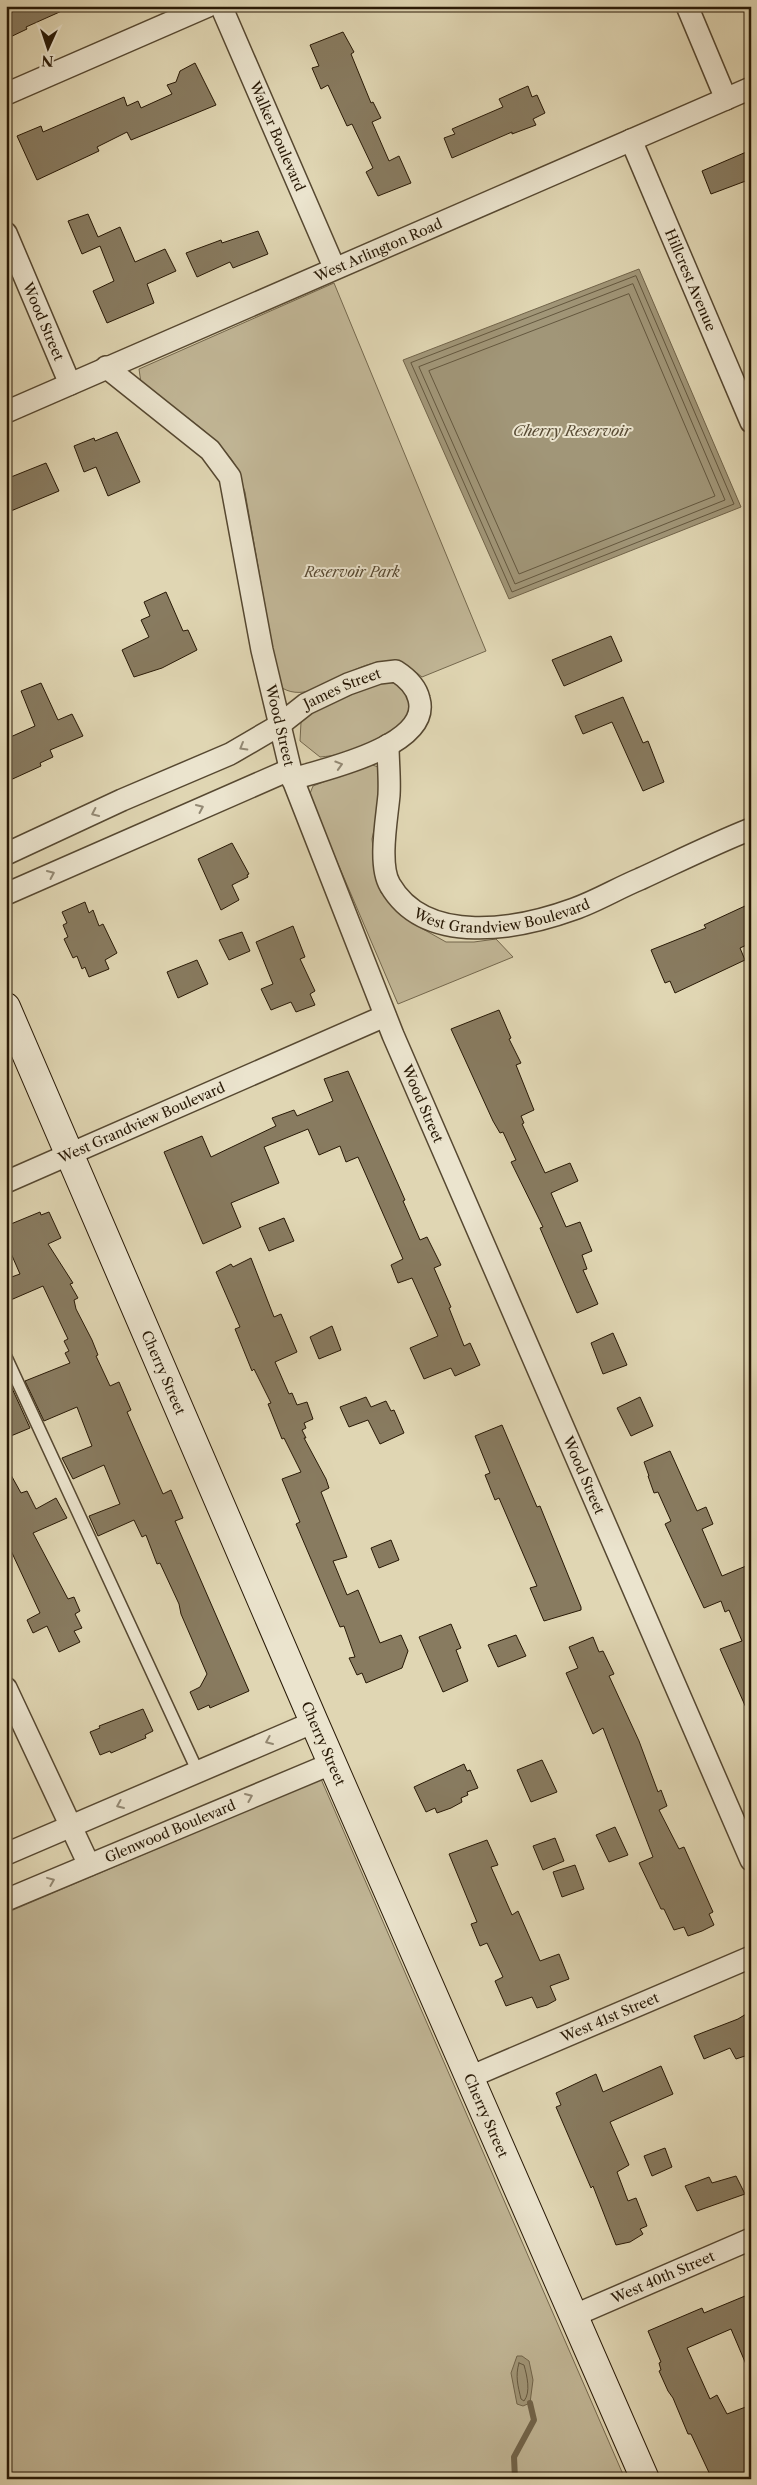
<svg xmlns="http://www.w3.org/2000/svg" width="757" height="2485" font-family="'Libre Caslon Text',serif">
<style>
.green{fill:#c1b696;stroke:#74684e}
.water{fill:#a19678;stroke:#71644a}
.lines{fill:none;stroke-linecap:round;stroke-linejoin:round}
.shore{stroke:#64583f;stroke-width:1}
.stream{stroke:#71644a;stroke-width:6}
.building{fill:#887b60;stroke:#281906}
.lane-casing{stroke:#564831;stroke-width:14}
.street-casing{stroke:#564831;stroke-width:24}
.secondary-casing{stroke:#281906;stroke-width:30}
.lane{stroke:#ebe4ce;stroke-width:11}
.street{stroke:#ebe4ce;stroke-width:21}
.secondary{stroke:#ebe4ce;stroke-width:28}
.oneway{stroke:#938974}
.labels{text-anchor:middle;dominant-baseline:central;stroke-width:4;stroke-linejoin:round;paint-order:stroke}
.street-label{font-size:14px;fill:#281906;stroke:#ebe4ce}
.park-label{font-size:14px;font-style:italic;fill:#564831;stroke:#ebe4ce}
.water-label{font-size:15px;font-style:italic;fill:#584b34;stroke:#ebe4ce}
</style>
<rect width="100%" height="100%" fill="#e0d6b3"/>
<filter id="stains"><feTurbulence type="fractalNoise" baseFrequency=".004" numOctaves="4"/><feColorMatrix values="0 0 0 0 .2 0 0 0 0 .09 0 0 0 0 .02 0 0 0 .5 -.17"/></filter>
<radialGradient id="worn" r=".72"><stop offset=".6" stop-color="#630" stop-opacity="0"/><stop offset="1" stop-color="#630" stop-opacity=".3"/></radialGradient>
<g class="green">
<path d="M334,283L486,651L422,677C366,628 321,716 279,686L245,492C241,482 238,468 232,460C207,426 172,409 141,383L139,369Z"/>
<path d="M396,682L406,689L412,708C409,713 407,721 402,725C380,743 348,755 320,757L300,741L301,722L306,715L358,686Z"/>
<path d="M370,764L378,767L381,779L379,808L372,839L376,872L381,893L414,924L446,942H474L496,939L513,957L398,1004L309,796L313,786Z"/>
<path d="M321,1779L625,2479H6V1913Z"/>
</g>
<g class="water">
<path d="M639,269L741,507L509,599L403,360Z"/>
<path d="M517,2356H522L529,2361L533,2380L530,2403L523,2406L517,2404L511,2373Z"/>
</g>
<g class="lines">
<g class="shore">
<path d="M636,276L734,504L512,592L411,363Z"/>
<path d="M633,284L725,500L515,584L419,367Z"/>
<path d="M629,294L715,496L519,574L429,371Z"/>
<path d="M519,2363L524,2365C527,2376 531,2392 524,2401L521,2399C518,2386 515,2376 519,2363Z"/>
</g>
<path class="stream" d="M515,2479L514,2457L534,2420L530,2403"/>
</g>
<g class="building">
<path d="M6,6H73L26,27L27,29L6,39Z"/>
<path d="M343,32L354,52L351,54L371,103L373,102L381,118L372,122L389,161L399,156L411,183L378,196L366,172L373,168L352,124L347,126L328,85L321,89L312,68L319,66L310,45Z"/>
<path d="M195,63L216,105L131,140L127,132L97,147L99,151L37,180L17,136L41,126L43,132L124,97L127,106L138,101L141,108L172,94L167,85L176,82L180,71Z"/>
<path d="M528,86L532,97L537,95L545,113L533,119L536,125L512,134V132L452,158L444,138L455,134L452,129L503,107L499,99Z"/>
<path d="M751,150V179L711,194L702,171Z"/>
<path d="M88,214L98,237L120,227L135,262L165,249L176,271L147,284L154,303L107,323L93,291L114,281L100,246L82,254L68,221Z"/>
<path d="M258,231L268,254L233,268L230,262L197,277L186,253L221,240L222,243Z"/>
<path d="M117,432L140,482L108,496L96,467L84,472L74,446L94,438L95,441Z"/>
<path d="M46,463L59,491L6,513V479Z"/>
<path d="M166,592L183,631L188,630L197,650L162,668L134,677L122,650L149,637L141,620L150,616L144,602Z"/>
<path d="M611,636L622,661L564,686L552,660Z"/>
<path d="M41,683L58,720L72,714L83,736L50,750L53,757L40,763L41,766L6,782V739L35,726L21,691Z"/>
<path d="M623,697L643,743L648,741L664,782L643,791L612,722L583,734L575,716Z"/>
<path d="M232,843L249,874L247,875L248,877L232,885L239,900L221,910L198,859Z"/>
<path d="M85,902L89,913L93,910L99,926L103,924L117,953L105,960L109,969L89,977L85,967L82,969L77,956L73,958L64,939L68,937L63,925L67,923L62,912Z"/>
<path d="M745,906L747,912L751,910V943L740,948L745,960L675,993L670,981L665,983L651,950L706,928L704,925Z"/>
<path d="M293,926L305,957L300,959L315,991L310,994L315,1005L296,1012L291,1002L271,1010L261,989L273,984L256,942Z"/>
<path d="M242,932L250,951L229,960L219,940Z"/>
<path d="M197,960L208,984L178,998L167,972Z"/>
<path d="M499,1010L511,1038L509,1039L521,1063L516,1065L534,1110L521,1116L524,1123L522,1124L545,1173L570,1163L578,1181L551,1193L566,1227L580,1222L592,1251L582,1255L587,1269L583,1270L598,1304L577,1313L540,1228L543,1227L511,1162L516,1160L503,1132L500,1133L493,1121L451,1029Z"/>
<path d="M348,1071L405,1200L403,1201L420,1240L427,1237L441,1265L434,1268L451,1307L449,1308L464,1346L470,1343L480,1365L455,1376L451,1368L424,1379L410,1348L438,1336L412,1278L398,1283L391,1265L403,1259L358,1157L346,1162L340,1146L319,1155L308,1129L264,1147L279,1183L231,1203L241,1227L203,1244L164,1152L202,1136L211,1157L276,1126L272,1118L294,1110L297,1116L333,1101L324,1079Z"/>
<path d="M40,1212L41,1215L49,1212L61,1238L48,1244L73,1283L70,1284L78,1298L74,1300L76,1309L92,1340L98,1355L96,1356L110,1386L119,1382L131,1410L127,1412L163,1494L171,1490L183,1518L175,1521L249,1691L210,1708L209,1705L198,1710L190,1692L200,1687L207,1674L181,1614L179,1604L160,1563L157,1564L146,1535L142,1537L134,1520L98,1536L89,1516L120,1504L104,1465L73,1479L62,1458L92,1446L77,1407L44,1421L25,1381L70,1363L65,1353L69,1351L64,1341L68,1339L43,1286L6,1302V1279L20,1274L6,1242L11,1239L6,1226Z"/>
<path d="M284,1218L294,1241L269,1251L259,1228Z"/>
<path d="M251,1258L274,1317L281,1314L297,1352L275,1362L289,1394L292,1393L297,1405L307,1402L313,1419L304,1423L306,1428L302,1430L306,1438H304L326,1479L329,1488L321,1492L347,1557L333,1561L347,1595L358,1590L380,1643L401,1635L408,1651L402,1668L366,1683L362,1673L357,1675L349,1658L355,1657L344,1626L340,1627L296,1524L300,1522L282,1479L301,1472L284,1438L282,1439L268,1404L271,1403L254,1369L252,1371L235,1329L240,1327L216,1272L231,1264L233,1267Z"/>
<path d="M332,1326L341,1350L319,1359L310,1337Z"/>
<path d="M613,1333L627,1365L603,1374L591,1343Z"/>
<path d="M11,1386L30,1428L6,1438V1388Z"/>
<path d="M366,1397L371,1407L386,1401L391,1411L394,1410L404,1433L380,1444L368,1420L349,1427L340,1407Z"/>
<path d="M640,1397L653,1426L631,1436L617,1408Z"/>
<path d="M502,1425L537,1507L540,1506L581,1607V1610L544,1621L530,1588L537,1586L499,1498L495,1500L485,1475L490,1473L475,1436Z"/>
<path d="M670,1451L697,1511L706,1507L713,1524L702,1529L722,1576L746,1566L751,1576V1719L720,1649L742,1641L729,1610L725,1612L721,1601L704,1608L665,1524L671,1521L658,1492L654,1493L648,1476H649L644,1462Z"/>
<path d="M6,1466L21,1493L27,1491L36,1509L56,1498L67,1518L33,1533L68,1599L74,1597L80,1611L75,1614L82,1628L74,1631L80,1642L59,1652L47,1626L33,1633L27,1620L40,1613L6,1540Z"/>
<path d="M391,1540L399,1560L379,1568L371,1548Z"/>
<path d="M451,1624L461,1648L456,1650L468,1681L443,1692L419,1637Z"/>
<path d="M516,1635L526,1656L498,1667L488,1645Z"/>
<path d="M593,1637L599,1652L603,1651L614,1674L609,1676L639,1741L658,1792L661,1790L667,1806L659,1810L679,1849L684,1847L713,1912L709,1914L714,1925L702,1931L688,1936L684,1927L674,1930L664,1909H661L639,1863L653,1857L603,1728L593,1734L566,1673L578,1668L569,1647Z"/>
<path d="M143,1709L153,1731L145,1735L146,1738L111,1753L110,1751L100,1755L90,1732L100,1728L99,1726Z"/>
<path d="M542,1760L557,1792L531,1802L517,1770Z"/>
<path d="M464,1764L467,1771L470,1770L478,1788L467,1792L468,1795L461,1798L462,1802L451,1808L437,1813L435,1808L426,1812L414,1787Z"/>
<path d="M615,1827L628,1855L609,1862L596,1835Z"/>
<path d="M555,1838L564,1861L543,1870L533,1846Z"/>
<path d="M487,1840L498,1865L491,1867L512,1915L518,1911L540,1961L559,1954L569,1979L550,1986L556,2000L547,2005L537,2008L532,1997L506,2006L495,1981L503,1977L487,1943L480,1946L471,1924L477,1922L449,1854Z"/>
<path d="M575,1865L584,1889L562,1897L553,1872Z"/>
<path d="M751,2011V2054L736,2059L730,2048L704,2059L694,2036L738,2019Z"/>
<path d="M661,2066L673,2094L610,2122L629,2165L617,2172L628,2201L636,2198L647,2226L640,2229L643,2234L630,2242L616,2245L593,2186L591,2188L556,2107L561,2105L556,2093L596,2074L603,2092Z"/>
<path d="M665,2148L672,2167L652,2176L644,2156Z"/>
<path d="M736,2176L745,2194L697,2211L685,2186L709,2177L712,2183Z"/>
<path d="M745,2296L751,2309V2376L731,2329L687,2348L710,2399L717,2395L727,2414L751,2405V2471L730,2479H712L691,2434H688L673,2398L668,2391L659,2371L661,2370L659,2363L661,2362L648,2331L702,2308L704,2313Z"/>
</g>
<g class="lines">
<defs>
<path id="lane" d="M6,1357L198,1772"/>
<g id="street">
<path id="s1" d="M221,6L334,267"/>
<path d="M687,6L726,99"/>
<path d="M6,94L208,6"/>
<path id="s2" d="M631,140L751,422"/>
<path id="s3" d="M6,233L70,384"/>
<path id="s4" d="M106,367L210,450L230,477L262,650L293,780L393,1035L751,1860"/>
<path id="s5" d="M6,412L751,88"/>
<path id="s6" d="M388,745C388,762 390,778 389,795C387,818 378,865 390,885C426,947 519,929 574,909C597,901 618,888 640,879C677,862 713,844 751,829"/>
<path id="s7" d="M6,854L122,800L230,754L278,726L306,704L348,684L379,673L396,671C407,678 416,686 419,699C432,746 323,770 292,779"/>
<path d="M6,894L289,770"/>
<path id="s8" d="M6,1182L385,1016"/>
<path d="M6,1688L89,1865"/>
<path d="M6,1854L314,1722"/>
<path id="s9" d="M6,1900L333,1763"/>
<path id="s10" d="M470,2077L751,1957"/>
<path id="s11" d="M573,2316L751,2239"/>
</g>
<g id="secondary">
<path id="s12" d="M6,1007L314,1722L645,2479"/>
</g>
</defs>
<use href="#lane" class="lane-casing"/>
<use href="#street" class="street-casing"/>
<use href="#secondary" class="secondary-casing"/>
<use href="#lane" class="lane"/>
<use href="#street" class="street"/>
<use href="#secondary" class="secondary"/>
</g>
<defs><path id="oneway-chevron" d="M-2-3.5L2.5 0L-2 3.5" fill="none" stroke-width="1.6" stroke-linecap="round" stroke-linejoin="round" transform="scale(1.25)"/></defs>
<g class="oneway">
<use href="#oneway-chevron" transform="translate(243 747) rotate(150)"/>
<use href="#oneway-chevron" transform="translate(339 765) rotate(-17)"/>
<use href="#oneway-chevron" transform="translate(200 808) rotate(-24)"/>
<use href="#oneway-chevron" transform="translate(95 813) rotate(155)"/>
<use href="#oneway-chevron" transform="translate(51 874) rotate(-24)"/>
<use href="#oneway-chevron" transform="translate(269 1741) rotate(157)"/>
<use href="#oneway-chevron" transform="translate(249 1797) rotate(-23)"/>
<use href="#oneway-chevron" transform="translate(120 1805) rotate(157)"/>
<use href="#oneway-chevron" transform="translate(51 1881) rotate(-22)"/>
</g>
<g class="labels">
<g class="street-label">
<text stroke="none"><textPath href="#s1" startOffset="142">Walker Boulevard</textPath></text>
<text stroke="none"><textPath href="#s5" startOffset="406">West Arlington Road</textPath></text>
<text stroke="none"><textPath href="#s2" startOffset="152">Hillcrest Avenue</textPath></text>
<text stroke="none"><textPath href="#s3" startOffset="96">Wood Street</textPath></text>
<text stroke="none"><textPath href="#s7" startOffset="376">James Street</textPath></text>
<text stroke="none"><textPath href="#s4" startOffset="420">Wood Street</textPath></text>
<text stroke="none"><textPath href="#s6" startOffset="268">West Grandview Boulevard</textPath></text>
<text stroke="none"><textPath href="#s4" startOffset="825">Wood Street</textPath></text>
<text stroke="none"><textPath href="#s8" startOffset="148">West Grandview Boulevard</textPath></text>
<text stroke="none"><textPath href="#s12" startOffset="398">Cherry Street</textPath></text>
<text stroke="none"><textPath href="#s4" startOffset="1230">Wood Street</textPath></text>
<text stroke="none"><textPath href="#s12" startOffset="802">Cherry Street</textPath></text>
<text stroke="none"><textPath href="#s9" startOffset="178">Glenwood Boulevard</textPath></text>
<text stroke="none"><textPath href="#s10" startOffset="152">West 41st Street</textPath></text>
<text stroke="none"><textPath href="#s12" startOffset="1208">Cherry Street</textPath></text>
<text stroke="none"><textPath href="#s11" startOffset="98">West 40th Street</textPath></text>
</g>
<g class="park-label">
<text x="352" y="572">Reservoir Park</text>
</g>
<g class="water-label">
<text x="572" y="430">Cherry Reservoir</text>
</g>
</g>
<rect width="757" height="2485" fill="none" stroke="#e0d6b3" stroke-width="25"/>
<rect x="8" y="8" width="742" height="2470" fill="none" stroke="#281906" stroke-width="2.5"/>
<rect x="12" y="12" width="732" height="2460" fill="none" stroke="#281906"/>
<g transform="translate(48 48) rotate(183)" stroke="#ebe4ce" stroke-width="4" paint-order="stroke">
<path d="M0-4L9 19L0 12L-9 19Z" fill="#281906"/>
<text y="-8" font-size="14" font-weight="bold" text-anchor="middle" fill="#281906">N</text>
</g>
<rect width="100%" height="100%" filter="url(#stains)"/>
<rect width="100%" height="100%" fill="url(#worn)"/>
</svg>
